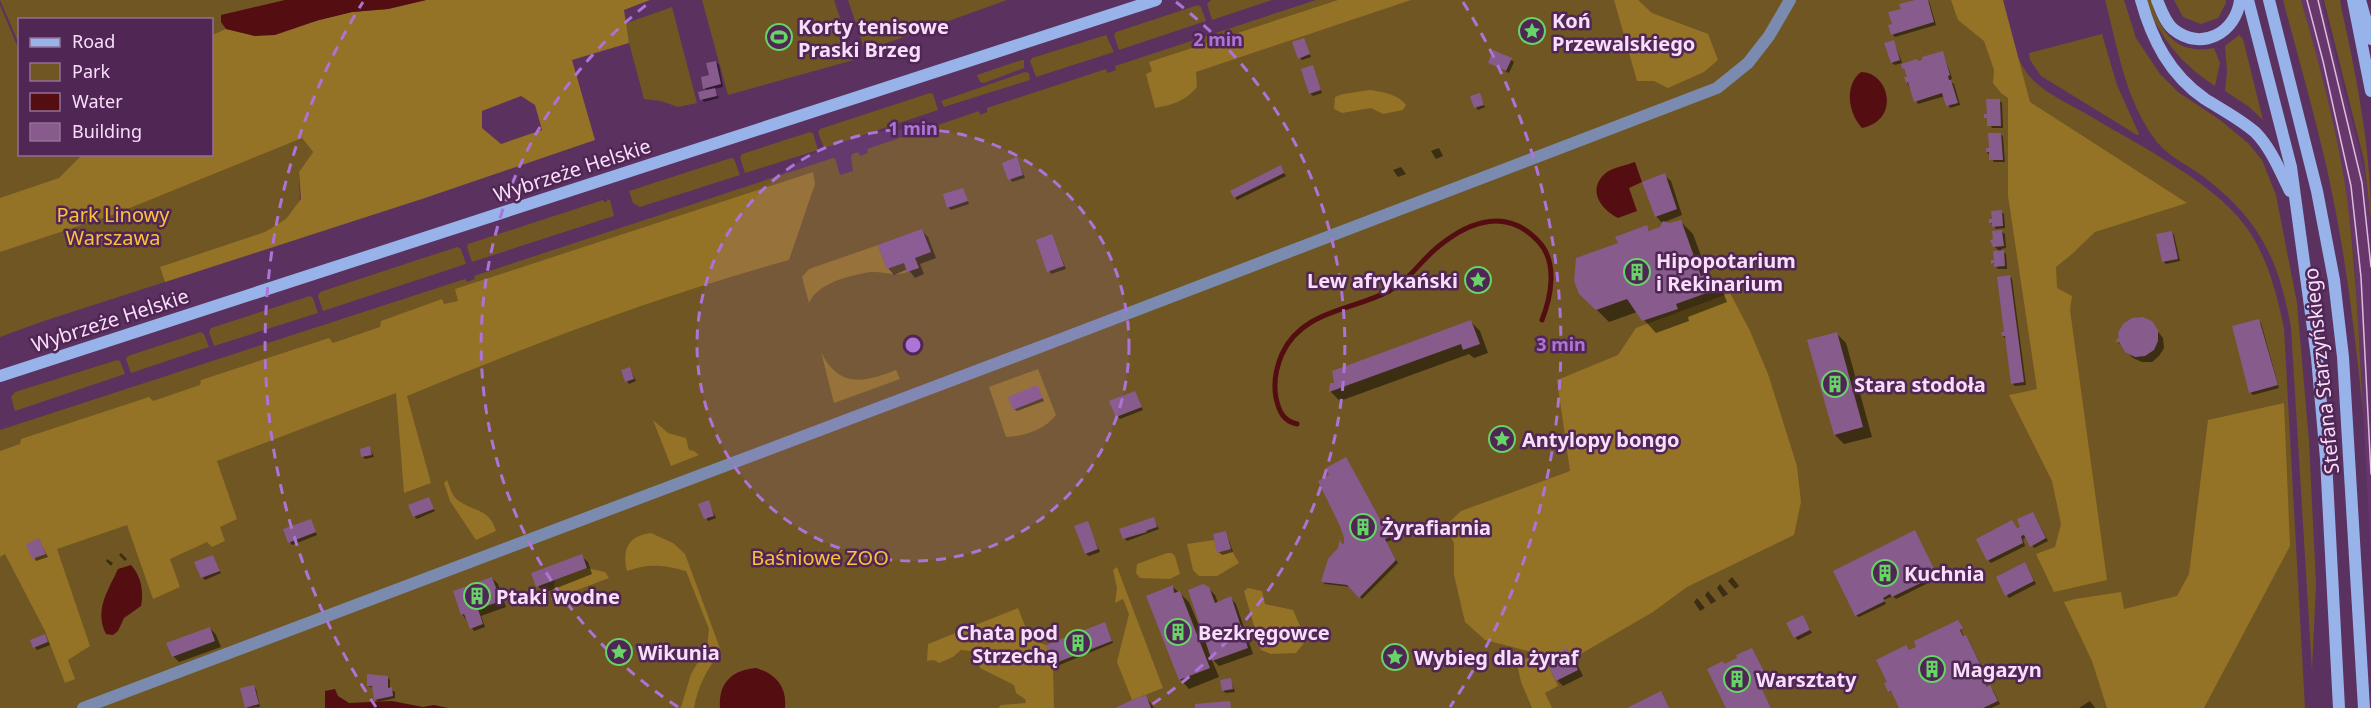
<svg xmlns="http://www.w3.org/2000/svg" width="2371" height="708" font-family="'Noto Sans',sans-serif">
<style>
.built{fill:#67376c}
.green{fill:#6f5623}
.forest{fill:#947226;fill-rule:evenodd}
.water{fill:#540e12}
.shadow{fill:#0007}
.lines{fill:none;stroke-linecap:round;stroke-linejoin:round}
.stream{stroke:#540e12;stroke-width:5}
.building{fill:#885b8d}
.street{stroke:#7a8baf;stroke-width:12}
.secondary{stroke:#97b3ea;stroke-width:12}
.tram{stroke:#dabddc;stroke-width:1.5}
.ring{fill:none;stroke:#ad73d7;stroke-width:3;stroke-dasharray:10 8}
.labels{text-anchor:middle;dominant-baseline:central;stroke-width:5;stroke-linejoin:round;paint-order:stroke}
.poi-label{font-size:20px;font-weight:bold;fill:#f8defa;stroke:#502654;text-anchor:start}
.street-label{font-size:20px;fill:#f8defa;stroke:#502654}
.park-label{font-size:20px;fill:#fbc139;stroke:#502654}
.centre{fill:#ad73d7;stroke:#502654;stroke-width:3}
.ring-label{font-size:18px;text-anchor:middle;font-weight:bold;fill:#ad73d7;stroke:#502654;stroke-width:5;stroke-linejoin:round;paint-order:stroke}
</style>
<rect width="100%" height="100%" fill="#5b3160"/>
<path class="built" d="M2301,0H2321L2364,169L2370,206L2371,556L2355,265L2350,224L2332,119Z"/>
<g class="green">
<path d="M0,0H287L255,36L212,35V20H20L19,44Z"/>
<path d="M702,0H834L854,60L728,95Z"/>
<path d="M848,0H1007L865,51Z"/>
<path d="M1211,0H1272L1212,20L1207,4Z"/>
<path d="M1316,0H2003C2009,24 2012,52 2027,73C2041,92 2070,104 2090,116C2139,146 2221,185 2251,234C2269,263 2277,295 2284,328L2305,708H0V430L465,279L467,282L475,279L474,276L833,158H835L840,175L853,171L851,157L852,154L858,152L860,156L868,153L867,149L979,111L980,115L987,112V108L1106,69L1108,73L1116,70L1115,66Z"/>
<path d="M2105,0H2124L2136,38L2160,74L2178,92L2220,120L2248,143L2262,160L2276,195L2297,303L2309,441L2316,584L2312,671L2291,328C2279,260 2260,220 2204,177C2188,165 2170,158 2157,142C2125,101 2118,48 2105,0Z"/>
<path d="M2146,0H2151C2161,33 2176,55 2214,48L2220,63L2215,86C2183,65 2158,37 2146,0Z"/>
<path d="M2174,0H2226V3L2218,18L2201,24L2183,17Z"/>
<path d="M2283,0H2301C2319,63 2336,126 2346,191C2356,265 2359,339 2363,414C2355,331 2345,250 2327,169C2314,112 2298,56 2283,0Z"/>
<path d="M2324,0H2340L2342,11C2357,79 2371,150 2371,220L2364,160Z"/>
<path d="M0,5L19,50L20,154H212L302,138L313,152L299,172L301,238L41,322L0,337Z"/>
<path d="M1198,5L1201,7L1206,21L1119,50L1114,35L1116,32Z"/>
<path d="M672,7L697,103L678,107L661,101L644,99L624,24Z"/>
<path d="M2102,34L2117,85L2139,134L2137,135L2041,76L2030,60L2029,53Z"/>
<path d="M1106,35L1114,52L1036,77L1030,61L1032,58Z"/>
<path d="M2239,35L2243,39L2263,120L2248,106L2225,91L2227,71L2225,46Z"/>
<path d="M1022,60H1024V68L984,83L980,82L977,75Z"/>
<path d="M1025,72L1029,73L1030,80L944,107L941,101Z"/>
<path d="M930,93L933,94L938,110L824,148L818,132L820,129Z"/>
<path d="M810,132L813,133L818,150L745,173L740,158L742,154Z"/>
<path d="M731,158L734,159L740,175L640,207L633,203L629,191Z"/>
<path d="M607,199L610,200L614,216L472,262L467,247L468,244L603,200L604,202H607Z"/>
<path d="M457,247L461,249L466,264L323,311L318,296L320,292Z"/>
<path d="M310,296L313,298L318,313L214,346L209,332L211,328Z"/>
<path d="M201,332L204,334L209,347L131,373L126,359L128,356Z"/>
<path d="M117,360L120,361L125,374L15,411L11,397L15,392Z"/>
</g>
<g class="forest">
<path d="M426,0H650L624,10L629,43L572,60L595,140L422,199L165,282L160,267L265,232L286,219L301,199L299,172L313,152L302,138L115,214L0,252V198L59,178L82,155L212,154V35L226,29L255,36L352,12L388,9ZM521,96L535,105L542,130L501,144L482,128V111Z"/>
<path d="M1338,0H1411L1196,72L1197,87C1186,101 1172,105 1155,108L1146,74L1152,71L1149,62Z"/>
<path d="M1614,0H1638L1652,13L1708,34L1718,60L1704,72L1668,88L1654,81H1637Z"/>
<path d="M1951,0H2003L2030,102L2187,203L2095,232L2072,254L2056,267L2057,288L2072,296L2070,310L2107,580L2054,592L2036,554L2055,547L2061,524L2052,481L2009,395L2037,389L2008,196V98L2001,93L1993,83L1994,70L1984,41L1958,20Z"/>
<path d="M1370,90C1383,92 1398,94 1406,105L1403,110L1383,114L1371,108L1342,113L1334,109L1335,97L1343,94Z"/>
<path d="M813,172L815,184L789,260C659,296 532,344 407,396L431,483L404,493L396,393L217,461L237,519L220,527L225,541L212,547L207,542L170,559L180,587L153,599L127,525L57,549L90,646L68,660L75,679L65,683L45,631L5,554L0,557V451L20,444L21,439L149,397L153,401L200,385L201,380L329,338L333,343L380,327L381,321L442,299L444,304L458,301L455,289Z"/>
<path d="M878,245L887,269L904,263L907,272C895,277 883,271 870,272C848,276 818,283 809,303L802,277L809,269Z"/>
<path d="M1730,293L1750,331L1768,374L1797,466L1801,502L1794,535L1687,587L1653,612L1572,659H1545L1558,686L1545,693L1552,708H1532L1521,682L1516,659L1536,658L1543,655L1485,640L1465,622L1454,575V543L1445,526L1461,511L1570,471L1557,380L1618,355L1636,328Z"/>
<path d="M821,352C839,388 863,383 896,370L900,379L834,403Z"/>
<path d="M1038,369L1056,415C1044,430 1025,436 1006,437L989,387Z"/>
<path d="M2284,403L2290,546L2204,708H2107L2092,661L2064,602L2075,599L2121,592L2124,609L2177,596L2189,574L2208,420Z"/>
<path d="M653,420L668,433L686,438L689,450L694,451L699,455L671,466Z"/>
<path d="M447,480C450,487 452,497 459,501C476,513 489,508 496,531L476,540L450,501L444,483Z"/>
<path d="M651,533L673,543L685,554L721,651C707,670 698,685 694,708H678L681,707L691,674L707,647L709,629L686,571C664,565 649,563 627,571C622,549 628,536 651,533Z"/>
<path d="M1214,540L1218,553L1231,549L1239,563L1217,576H1199L1193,570L1187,544Z"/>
<path d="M1167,553H1172L1175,556L1180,574L1170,579L1140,578L1136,573L1137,564Z"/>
<path d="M1117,567L1163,688L1132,700L1117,662L1129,614L1123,599L1115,603L1117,588L1113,570Z"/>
<path d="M587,568L605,572L609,578L551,600L555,580Z"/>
<path d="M1248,588L1262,591L1265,604L1293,610L1301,628V636H1304V643L1296,653L1271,654L1261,650L1244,591Z"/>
<path d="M1018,608L1030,639L1046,645L1053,664L1054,708H998L1001,705L1026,703L1025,699L1016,693L1014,685L980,668L978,652L961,650L953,657L939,663L934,660L927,661L928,644Z"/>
</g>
<g class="water">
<path d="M285,0H426L388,9L352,12L319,20L275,35L255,36L226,29L221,22V15Z"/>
<path d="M1861,72C1889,72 1901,120 1862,128C1848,113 1844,85 1861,72Z"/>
<path d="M1635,162L1642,182L1629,188L1637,211L1618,218C1600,209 1586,188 1607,172C1615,167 1627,165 1635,162Z"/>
<path d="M131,565C141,576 144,591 141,606L124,618L118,631L113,635L106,634C94,610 108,591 118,569Z"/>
<path d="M756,668C776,674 787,687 785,708H720C718,683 732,670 756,668Z"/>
<path d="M335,689L338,696L349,703L392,701L423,707L434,705L448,708H325V691Z"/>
</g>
<g class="shadow">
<path d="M1920,0L1929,1L1936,25L1895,37L1892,34L1894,25L1903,10Z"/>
<path d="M1303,40L1311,57L1302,60L1300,58Z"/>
<path d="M1894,42L1903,65L1919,62L1943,53L1952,78L1950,81L1954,84L1960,105L1950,108L1945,96L1918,104L1907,82L1909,78L1902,63L1895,65L1892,63Z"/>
<path d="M1511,60L1514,62L1509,73L1489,63Z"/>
<path d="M716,62L719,65L723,87L714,89L719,98L704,102L702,99L708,91L705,88Z"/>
<path d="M1312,67L1322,93L1313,96L1310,93Z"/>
<path d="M1479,94L1485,107L1478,110L1476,107Z"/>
<path d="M1999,100L2002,103L2003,128H1992L1986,117Z"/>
<path d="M2001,134L2003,137L2005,162H1994L1987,152Z"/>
<path d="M1439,148L1443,156L1436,159L1431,151Z"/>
<path d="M1017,159L1025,178L1012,182L1004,164Z"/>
<path d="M1280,167L1286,176L1237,200L1235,197Z"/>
<path d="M1401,167L1406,174L1398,177L1393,170Z"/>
<path d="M1664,175L1671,181L1682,215L1662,223L1669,225L1680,221L1693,234L1708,275L1721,287L1727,302L1688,317L1689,321L1656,333L1637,312L1609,322L1580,293L1620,244L1646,227L1651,232L1661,229L1663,224L1656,216Z"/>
<path d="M963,190L969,204L951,210L948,207Z"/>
<path d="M2001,212L2004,214L2005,228L1996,229L1991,223Z"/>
<path d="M922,231L928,237L936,258L920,264L924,274L915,278L908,269L894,275L888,268Z"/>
<path d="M2002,232L2005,234L2006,248L2001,249L2006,254L2007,269H1998L1993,263L2000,252L1994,246Z"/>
<path d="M2172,232L2174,235L2180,261L2166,264L2163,261Z"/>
<path d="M1052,236L1066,269L1051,274L1037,241Z"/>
<path d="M2010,277L2012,279L2026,385L2015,386L2012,383L2006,339L2003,336L2006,333Z"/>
<path d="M2258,321L2261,323L2279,388L2253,395L2250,392Z"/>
<path d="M1471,322L1480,331L1488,353L1474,358L1469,354L1340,401L1331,392V384Z"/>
<path d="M2151,323L2163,338L2164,348L2159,356L2152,362H2142L2133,358L2118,342L2124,325Z"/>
<path d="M1836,333L1846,343L1872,437L1844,444L1835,435Z"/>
<path d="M629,368L636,381L629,384L627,381Z"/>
<path d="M1037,387L1044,401L1017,411L1014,409Z"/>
<path d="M1135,393L1143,410L1120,419L1117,416Z"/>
<path d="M370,448L374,457L365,459L363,457Z"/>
<path d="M1348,462L1392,540L1386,542L1398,563L1362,599L1351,587L1325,584L1323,582L1345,546Z"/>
<path d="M428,499L435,511L417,519L414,516Z"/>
<path d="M708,502L716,518L708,521L700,505Z"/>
<path d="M2035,516L2048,541L2034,548L2027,537L2023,539L2025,546L1991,563L1988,560Z"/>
<path d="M1153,519L1159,529L1127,541L1124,538Z"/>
<path d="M310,521L317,535L292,545L290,542Z"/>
<path d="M1087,523L1100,552L1089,556L1086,554Z"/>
<path d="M1226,532L1233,552L1222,555L1219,552Z"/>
<path d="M1915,532L1938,578L1896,599L1893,596L1884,600L1886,604L1859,617L1856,615Z"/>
<path d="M39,540L48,557L36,561L28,545Z"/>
<path d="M121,553L127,559L125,561L119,555Z"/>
<path d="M213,556L221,573L205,580L202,577Z"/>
<path d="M581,556L588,562L592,574L544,593L538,586Z"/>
<path d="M107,559L113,563L111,566L106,561Z"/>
<path d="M2027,567L2036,584L2009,598L2007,595Z"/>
<path d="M1732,577L1739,586L1735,589L1728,581Z"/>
<path d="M492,578L498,584L506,607L481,616L485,627L474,631L462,614Z"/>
<path d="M1720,584L1728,594L1723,597L1717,588Z"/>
<path d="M1173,587L1189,602L1199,626L1201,625L1208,588L1215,595L1218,603L1230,597L1236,604L1253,654L1219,666L1211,658L1219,677L1189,689L1180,679Z"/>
<path d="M1708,591L1716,601L1711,604L1705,595Z"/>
<path d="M1697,598L1705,608L1700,611L1694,602Z"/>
<path d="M1802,617L1812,633L1798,640L1795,637Z"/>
<path d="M1958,622L1964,637L1968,639L1989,681L1986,683L1988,688L1993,690L2000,704L1991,708H1901L1894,693L1889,691L1906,647L1910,651Z"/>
<path d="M1105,624L1113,643L1057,666L1054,663Z"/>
<path d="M210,628L216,635L221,647L179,662L173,656Z"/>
<path d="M45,636L50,645L37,650L35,647Z"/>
<path d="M1566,650L1573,656L1583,676L1563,686L1557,680Z"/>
<path d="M1754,652L1768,680L1759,684L1771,708H1728L1740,659Z"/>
<path d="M387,677L390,680V689L395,692V698L378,702L375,699L374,688L368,686Z"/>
<path d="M1230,679L1235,692L1226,693L1223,691Z"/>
<path d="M253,687L256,689L260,707L247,708Z"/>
<path d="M1146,697L1154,708H1118Z"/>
<path d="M2090,701L2095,708H2079Z"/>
</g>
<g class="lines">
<path class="stream" d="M1297,424C1283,421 1279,411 1276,398C1273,382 1276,368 1282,354C1302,310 1352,311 1389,291C1412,278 1420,261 1439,246C1471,220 1508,208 1539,242C1558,263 1551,297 1542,320"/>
</g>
<g class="building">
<path d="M1915,0H1928L1934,22L1891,35L1888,25L1892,24L1888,12L1901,9L1899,4Z"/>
<path d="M1304,38L1310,54L1298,59L1292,42Z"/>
<path d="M1894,40L1900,60L1891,63L1884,43Z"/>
<path d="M1493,50L1512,58L1506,71L1488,63Z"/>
<path d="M1943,51L1950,75L1948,76L1949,80H1951L1958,103L1946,106L1942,93L1914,102L1908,82L1906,83L1904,77H1907L1904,68L1902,69L1901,64L1917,59L1918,61L1922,60V57Z"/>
<path d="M716,61L721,84L703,89L701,77L709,75L706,63Z"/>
<path d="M1313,65L1321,90L1309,94L1301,69Z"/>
<path d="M715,88L717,96L700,100L698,92Z"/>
<path d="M1480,93L1484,105L1474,108L1470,96Z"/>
<path d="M1986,99H2000L2001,126H1987V118H1984V114H1987Z"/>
<path d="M1988,133H2001L2003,160H1989V152H1986V148H1989Z"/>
<path d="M1017,157L1023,175L1008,180L1002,163Z"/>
<path d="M1281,165L1284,173L1234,198L1230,191Z"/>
<path d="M1665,173L1677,209L1655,217L1642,182Z"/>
<path d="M963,188L968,201L947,208L943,194Z"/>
<path d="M2002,210L2003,226L1992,227V223H1989V219H1992L1991,211Z"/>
<path d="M1681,220L1701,276L1709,273L1715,290L1676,304L1678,309L1642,321L1627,299L1596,310L1579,294L1574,281L1576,258L1618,243L1615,237L1647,225L1649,231L1660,227L1663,221L1669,223Z"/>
<path d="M922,229L931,252L915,258L919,268L907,272L904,263L887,269L878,245Z"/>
<path d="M2002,230L2004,246L1993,247L1990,240L1993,239L1992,231Z"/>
<path d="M2172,231L2178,259L2162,262L2156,234Z"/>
<path d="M1052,234L1064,266L1047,272L1036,240Z"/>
<path d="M2004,250L2005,266L1994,267V263L1991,264V260H1994L1993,251Z"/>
<path d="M2010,275L2024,382L2011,384L2005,336H2002L2001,332H2004L1997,277Z"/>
<path d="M2143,317L2152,321L2158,330V341L2154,350L2145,356L2135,357L2125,352L2119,342H2116L2117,338L2119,339L2118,333L2123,324L2132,318Z"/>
<path d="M2259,319L2278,385L2249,393L2232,326Z"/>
<path d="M1471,320L1480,344L1463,350L1461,344L1329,392L1330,383H1334L1332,371Z"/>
<path d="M1837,332L1863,427L1834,435L1807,340Z"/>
<path d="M630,367L634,379L625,382L621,370Z"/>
<path d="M1037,385L1043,398L1013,410L1008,397Z"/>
<path d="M1135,391L1142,407L1116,417L1109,401Z"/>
<path d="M370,446L372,455L361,457L360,449Z"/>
<path d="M1346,457L1390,537L1385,539L1396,560L1359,598L1347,585L1321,582L1328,559L1338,548L1340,539L1341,543L1344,544V538L1340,526L1318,481L1329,475L1326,468Z"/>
<path d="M429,497L434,509L413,517L408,505Z"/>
<path d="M709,500L714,516L704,519L698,504Z"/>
<path d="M2033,512L2046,538L2030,547L2024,535L2021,536L2023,543L1987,561L1976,539L2012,520L2017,528L2020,527L2017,519Z"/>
<path d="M1154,517L1157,527L1146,531L1147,532L1123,539L1119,529Z"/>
<path d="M311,519L316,532L288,543L283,529Z"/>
<path d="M1088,521L1098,549L1085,554L1074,526Z"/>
<path d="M1915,530L1937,575L1892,597L1890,594L1883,598L1885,601L1855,616L1833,571Z"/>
<path d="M1226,531L1231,549L1217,553L1213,534Z"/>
<path d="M39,538L46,554L32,559L26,544Z"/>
<path d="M582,554L587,568L536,587L531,573Z"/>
<path d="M213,555L220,571L201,578L194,562Z"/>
<path d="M2025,562L2034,581L2005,596L1996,577Z"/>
<path d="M492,577L501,601L478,609L483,624L470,629L464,614L461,615L453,591Z"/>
<path d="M1203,584L1209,587L1215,603L1231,596L1248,648L1212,661L1188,590Z"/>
<path d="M1173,585L1174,593L1180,591L1210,668L1179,680L1146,596Z"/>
<path d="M1803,615L1810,630L1794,638L1786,623Z"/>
<path d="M1958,620L1963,628L1960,630L1963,636L1966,635L1987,678L1984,680L1987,687L1990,685L1998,701L1983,708H1899L1891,691L1888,692L1884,683L1887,682L1876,660L1906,645L1909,650L1916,647L1914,641Z"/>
<path d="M1105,622L1112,641L1053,664L1046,645Z"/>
<path d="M210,627L215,641L172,657L166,643Z"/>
<path d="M45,634L48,642L33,648L30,640Z"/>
<path d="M1567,648L1578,670L1556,681L1545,659Z"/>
<path d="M1752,648L1767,677L1758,681L1771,708H1726L1707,669L1723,661L1724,664L1737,658L1736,655Z"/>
<path d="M367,674L388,676V688L392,687L393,696L374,700L372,686H367Z"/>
<path d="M1231,678L1233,689L1222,691L1220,680Z"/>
<path d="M254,685L259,704L245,708L240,688Z"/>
<path d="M1661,691L1669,708H1627Z"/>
<path d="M1146,695L1151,708H1115L1132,700Z"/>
<path d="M1230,701L1231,708H1195V704Z"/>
</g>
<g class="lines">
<path class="street" d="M83,708L1061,339L1717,88L1748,63L1769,36L1790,0"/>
<g class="secondary">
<path d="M2141,0C2152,40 2170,75 2205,99C2221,109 2240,119 2255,132C2271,148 2280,171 2290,191"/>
<path d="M2157,0C2161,10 2165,22 2173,29C2201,52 2236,33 2240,0"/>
<path d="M2248,0L2291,167L2317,358L2326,459L2339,708"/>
<path d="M2269,0L2317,191L2334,280L2343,357L2364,708"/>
<path d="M2353,0L2371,91"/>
<path d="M2360,0L2371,39"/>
<path d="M0,376L1156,0"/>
</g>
<g class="tram">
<path d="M2307,0L2323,61L2351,186L2361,277L2371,474"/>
<path d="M2318,0L2362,183L2371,267"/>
</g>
</g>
<circle cx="913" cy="345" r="216" fill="#ad73d7" fill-opacity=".12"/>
<g class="ring">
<circle cx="913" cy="345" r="216"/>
<path d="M678 707A432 432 0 0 1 650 2M1176 2A432 432 0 0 1 1148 707"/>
<path d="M376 707A648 648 0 0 1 363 2M1463 2A648 648 0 0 1 1450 707"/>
</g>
<defs>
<symbol id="sight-ring" viewBox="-11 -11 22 22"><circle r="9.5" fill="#502654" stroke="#66d466" stroke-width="1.5"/><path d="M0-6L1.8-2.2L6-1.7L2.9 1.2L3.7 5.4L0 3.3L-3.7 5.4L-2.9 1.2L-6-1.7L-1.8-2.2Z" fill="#66d466"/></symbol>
<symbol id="stadium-ring" viewBox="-11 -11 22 22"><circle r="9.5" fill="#502654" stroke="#66d466" stroke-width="1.5"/><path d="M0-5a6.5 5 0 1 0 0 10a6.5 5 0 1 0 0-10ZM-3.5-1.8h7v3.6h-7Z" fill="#66d466"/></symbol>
<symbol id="building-ring" viewBox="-11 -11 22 22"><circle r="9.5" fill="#502654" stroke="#66d466" stroke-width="1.5"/><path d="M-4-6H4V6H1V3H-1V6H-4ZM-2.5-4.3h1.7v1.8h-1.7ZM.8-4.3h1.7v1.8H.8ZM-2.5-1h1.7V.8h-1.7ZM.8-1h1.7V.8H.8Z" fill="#66d466"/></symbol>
</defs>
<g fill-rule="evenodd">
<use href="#sight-ring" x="1517" y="16" width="30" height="30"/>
<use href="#stadium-ring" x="764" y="22" width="30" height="30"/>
<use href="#building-ring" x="1622" y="257" width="30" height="30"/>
<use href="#sight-ring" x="1463" y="265" width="30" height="30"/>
<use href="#building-ring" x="1820" y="369" width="30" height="30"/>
<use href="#sight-ring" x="1487" y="424" width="30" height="30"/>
<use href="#building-ring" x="1348" y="512" width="30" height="30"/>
<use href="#building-ring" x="1870" y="558" width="30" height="30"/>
<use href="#building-ring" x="462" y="581" width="30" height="30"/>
<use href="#building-ring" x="1163" y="617" width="30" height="30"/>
<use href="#building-ring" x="1063" y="628" width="30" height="30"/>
<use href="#sight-ring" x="604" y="637" width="30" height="30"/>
<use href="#sight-ring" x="1380" y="642" width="30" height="30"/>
<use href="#building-ring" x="1917" y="654" width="30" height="30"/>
<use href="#building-ring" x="1722" y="664" width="30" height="30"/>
</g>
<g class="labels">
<g class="poi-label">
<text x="1552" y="20">Koń<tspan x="1552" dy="23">Przewalskiego</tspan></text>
<text x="798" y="26">Korty tenisowe<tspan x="798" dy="23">Praski Brzeg</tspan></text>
<text x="1656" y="260">Hipopotarium<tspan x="1656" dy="23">i Rekinarium</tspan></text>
<text x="1458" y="280" text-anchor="end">Lew afrykański</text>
<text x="1854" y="384">Stara stodoła</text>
<text x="1522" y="439">Antylopy bongo</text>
<text x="1382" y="527">Żyrafiarnia</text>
<text x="1904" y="573">Kuchnia</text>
<text x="496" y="596">Ptaki wodne</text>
<text x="1058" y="632" text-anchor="end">Chata pod<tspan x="1058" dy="23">Strzechą</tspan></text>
<text x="1198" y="632">Bezkręgowce</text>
<text x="638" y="652">Wikunia</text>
<text x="1414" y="657">Wybieg dla żyraf</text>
<text x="1952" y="669">Magazyn</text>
<text x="1756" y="679">Warsztaty</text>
</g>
<g class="street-label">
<text transform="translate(572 170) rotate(-18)">Wybrzeże Helskie</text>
<text transform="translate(110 320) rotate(-18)">Wybrzeże Helskie</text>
<text transform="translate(2321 371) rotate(-96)">Stefana Starzyńskiego</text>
</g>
<g class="park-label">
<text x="113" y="214">Park Linowy<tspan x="113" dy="23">Warszawa</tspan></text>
<text x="820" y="557">Baśniowe ZOO</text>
</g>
</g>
<circle cx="913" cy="345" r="9" class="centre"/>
<g class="ring-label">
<text x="1218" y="46">2 min</text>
<text x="913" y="135">1 min</text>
<text x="1561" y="351">3 min</text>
</g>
<rect x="18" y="18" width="195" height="138" fill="#502654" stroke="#937096" stroke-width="1.5"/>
<rect x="30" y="38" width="30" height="9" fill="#97b3ea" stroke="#937096" stroke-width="1.5"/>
<text x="72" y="48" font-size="18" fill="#f8defa">Road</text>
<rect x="30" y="63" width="30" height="18" fill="#6f5623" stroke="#937096" stroke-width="1.5"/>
<text x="72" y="78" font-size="18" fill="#f8defa">Park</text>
<rect x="30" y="93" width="30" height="18" fill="#540e12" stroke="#937096" stroke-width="1.5"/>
<text x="72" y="108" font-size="18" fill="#f8defa">Water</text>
<rect x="30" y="123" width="30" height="18" fill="#885b8d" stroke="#937096" stroke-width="1.5"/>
<text x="72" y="138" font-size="18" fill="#f8defa">Building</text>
</svg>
